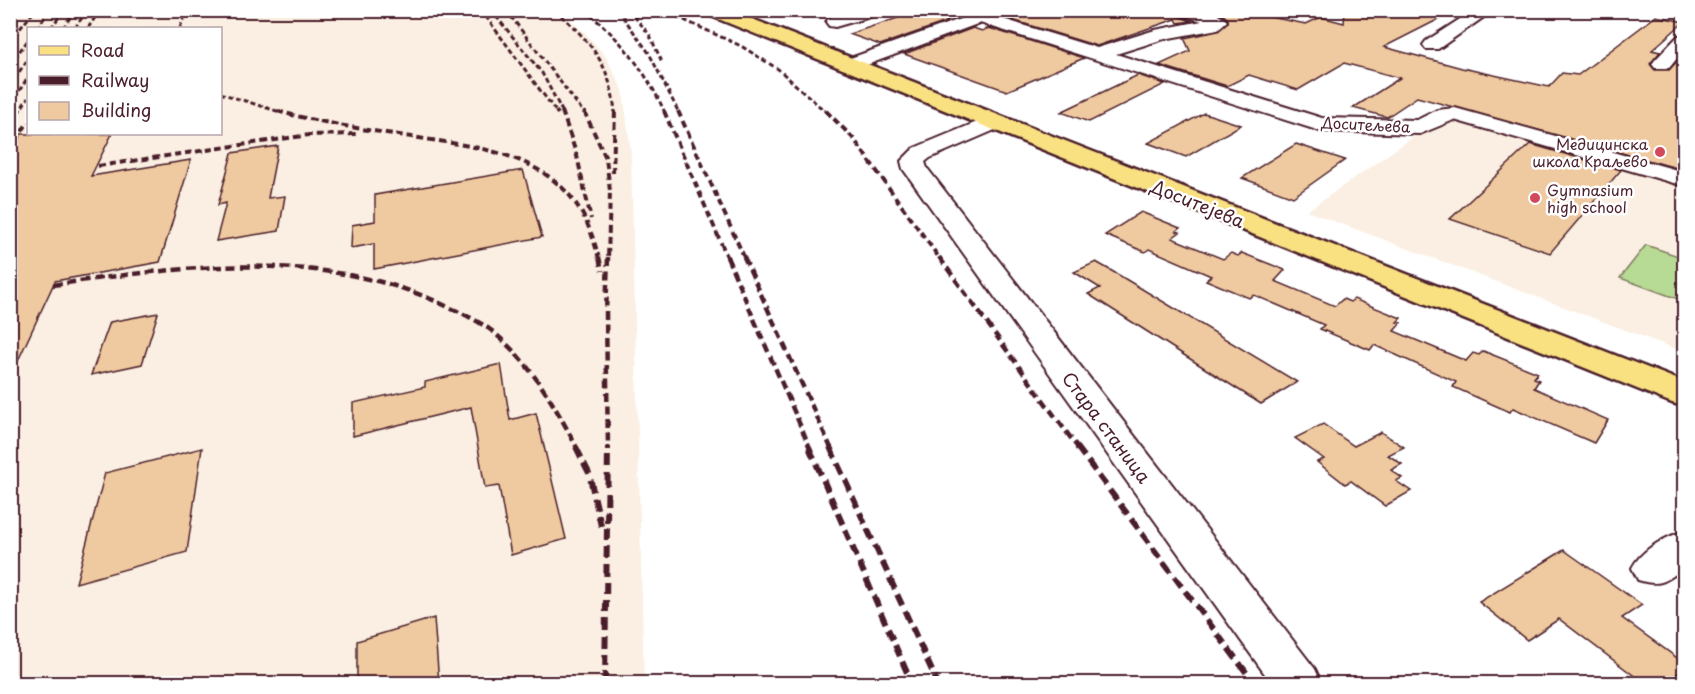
<svg xmlns="http://www.w3.org/2000/svg" width="1695" height="694" viewBox="0 0 1695 694" font-family="'Playpen Sans',sans-serif">
	<style>
		.built { fill: #faefe2; fill-rule: evenodd }
		.green { fill: #b7da94; stroke: #807c60; stroke-width: 1.5 }
		.building { fill: #efc99f; stroke: #4a1f2b; stroke-width: 1.5 }
		.lines { fill: none; stroke-linecap: round; stroke-linejoin: round }
		.minor-casing { stroke: #4a1f2b; stroke-width: 4 }
		.major-casing { stroke: #4a1f2b; stroke-width: 5 }
		.minor { fill: #fff; fill-rule: evenodd }
		.major { fill: #f9e181; fill-rule: evenodd }
		.rail-far3 { stroke: #4a1f2b; stroke-width: 3; stroke-dasharray: 5 3; stroke-linecap: butt }
		.rail-far2 { stroke: #4a1f2b; stroke-width: 4; stroke-dasharray: 7 4; stroke-linecap: butt }
		.rail-far1 { stroke: #4a1f2b; stroke-width: 4.5; stroke-dasharray: 9 4.5; stroke-linecap: butt }
		.rail { stroke: #4a1f2b; stroke-width: 6; stroke-dasharray: 12 6; stroke-linecap: butt }
		.poi-dot { fill: #d1495b; stroke: #fff; stroke-width: 2 }
		.labels { text-anchor: middle; dominant-baseline: central; stroke-width: 5; stroke-linejoin: round; paint-order: stroke }
		.far-street-label { font-size: 15px; fill: #4a1f2b; stroke: #fff }
		.far-poi-label { font-size: 15px; fill: #4a1f2b; stroke: #fff; text-anchor: end }
		.street-label { font-size: 18px; fill: #4a1f2b; stroke: #fff }
	</style>
	<rect width="100%" height="100%" fill="#fff"/>
	<filter id="ink" filterUnits="userSpaceOnUse"><feTurbulence type="fractalNoise" baseFrequency=".0167" numOctaves="2"/><feDisplacementMap in="SourceGraphic" scale="12" xChannelSelector="R" yChannelSelector="G"/><feConvolveMatrix kernelMatrix="1 2 1 2 8 2 1 2 1" color-interpolation-filters="sRGB"/></filter>
	<g filter="url(#ink)">
		<g class="built">
			<path d="M547 10 558 18 567 17 585 33 605 55 623 91 631 154 644 683H11L10 11ZM28 28H220V134H28Z"/>
			<path d="M1475 94 1509 96 1684 143V352L1307 211Z"/>
		</g>
		<path class="green" d="M1646 245 1684 258V295L1681 300 1620 278Z"/>
		<g class="building">
			<path d="M1037 10H1173L1177 16 1192 21 1178 23 1176 19 1097 46 1012 20Z"/>
			<path d="M1213 10H1234L1306 24 1321 17 1344 23 1345 10H1457L1384 47 1462 68 1549 87 1562 73 1578 75 1656 16 1684 22 1652 50 1660 52 1650 64 1655 70H1669L1682 56 1684 57V170L1417 97 1387 117 1353 108 1400 78 1344 63 1298 90 1249 75 1227 86 1159 65 1190 51 1184 38 1218 31 1228 23V19L1223 15Z"/>
			<path d="M919 11 949 21 880 45 849 34Z"/>
			<path d="M973 28 982 31 989 28 1084 58 1007 91 904 54Z"/>
			<path d="M1138 75 1165 84 1089 122 1061 112Z"/>
			<path d="M1204 113 1241 125 1186 157 1148 143Z"/>
			<path d="M10 134H112L91 176 191 160 160 262 55 281 10 378Z"/>
			<path d="M1296 144 1345 160 1293 197 1242 178Z"/>
			<path d="M1530 144 1621 170 1550 253 1450 219Z"/>
			<path d="M278 146 268 198 285 196 279 231 216 241 226 203 218 205 232 153Z"/>
			<path d="M523 170 542 237 374 269V244L351 248 352 225 375 221V195Z"/>
			<path d="M1141 212 1180 228 1176 231 1180 232 1172 238 1223 259 1231 253 1238 256 1242 253 1285 270 1275 281 1335 306 1343 299 1350 302 1354 299 1401 318 1397 322 1401 323 1394 331 1466 361 1473 353 1479 355 1483 351 1538 373 1534 378 1539 380 1534 388 1608 420 1594 443 1513 408 1510 412 1453 387 1456 382 1374 345 1370 350 1320 329 1324 325 1254 295 1249 298 1206 280 1211 276 1149 249 1145 252 1105 235Z"/>
			<path d="M1096 262 1117 274 1297 382 1261 404 1088 294 1100 288 1074 272Z"/>
			<path d="M158 313 142 364 91 375 110 322Z"/>
			<path d="M501 364 510 420 536 413 566 539 511 555 499 486 485 488 471 407 353 436V403L425 387V382Z"/>
			<path d="M1323 424 1354 446 1381 432 1404 447 1388 455 1402 464 1391 470 1402 478 1396 481 1411 491 1385 506 1351 481 1345 484 1317 462 1324 459 1295 438Z"/>
			<path d="M202 448 187 552 76 583 105 473Z"/>
			<path d="M1564 550 1642 605 1622 618 1684 663V669L1664 684H1645L1559 619 1527 640 1479 602Z"/>
			<path d="M434 618 439 684H357V641Z"/>
		</g>
		<g class="lines">
			<g class="minor-casing">
				<g id="minor">
					<path d="M855 10H882L880 14 835 27 829 26 826 22 829 18Z"/>
					<path d="M1176 10C1192 10 1215 8 1227 21L1218 29 1164 39 1116 54 1322 118 1417 120 1437 110 1455 108 1684 172V186L1454 120 1420 134 1320 131 980 23 856 69H842L839 65 842 61 980 12 1097 48 1155 30 1202 21 1178 14Z"/>
					<path d="M1474 10H1494L1438 49H1426L1423 45 1426 41Z"/>
					<path d="M1684 35V50L1669 68H1655L1652 64 1655 60 1678 36Z"/>
					<path d="M994 115 1002 117 1005 122 1002 127 930 158 925 162 927 168 1315 669 1322 684H1272L903 169 901 161 914 148Z"/>
					<path d="M1684 531V568C1666 581 1661 587 1638 580L1632 568C1642 549 1664 538 1684 531Z"/>
				</g>
			</g>
			<g class="major-casing">
				<path id="major" d="M704 10H729L1684 382V406L1672 403 706 14Z"/>
			</g>
			<use href="#minor" class="minor"/>
			<use href="#major" class="major"/>
			<g class="rail-far3">
				<path d="M481 10 557 113"/>
				<path d="M491 10 542 73 563 113"/>
				<path d="M506 10 584 113"/>
				<path d="M555 10C590 41 611 64 615 113"/>
				<path d="M584 10C620 37 647 72 665 113"/>
				<path d="M618 10 649 53 679 113"/>
				<path d="M629 10 649 34 662 62"/>
				<path d="M662 10 741 46 778 69 827 113"/>
				<path d="M10 21 19 10"/>
				<path d="M37 28 50 10"/>
				<path d="M51 28 64 10"/>
				<path d="M63 28 75 10"/>
				<path d="M75 28 87 10"/>
				<path d="M88 28 100 10"/>
				<path d="M180 28 187 10"/>
				<path d="M10 41 35 10"/>
				<path d="M10 64 28 40"/>
				<path d="M10 85 28 59"/>
				<path d="M220 93 283 113"/>
				<path d="M10 104 28 78"/>
				<path d="M18 113 28 98"/>
			</g>
			<g class="rail-far2">
				<path d="M277 111C321 123 367 130 412 137 462 145 518 149 558 184 581 203 592 231 599 259"/>
				<path d="M556 111 558 114"/>
				<path d="M562 111 577 156 591 219"/>
				<path d="M584 111 606 158 610 191 608 259"/>
				<path d="M664 111 728 259"/>
				<path d="M678 111 745 259"/>
				<path d="M826 111 853 138 940 259"/>
				<path d="M10 125 19 111"/>
				<path d="M10 150 28 122"/>
				<path d="M98 166 309 135 356 134"/>
				<path d="M613 173 615 111"/>
			</g>
			<g class="rail-far1">
				<path d="M599 257 602 271"/>
				<path d="M608 257 606 313 608 448"/>
				<path d="M727 257 810 448"/>
				<path d="M744 257 831 448"/>
				<path d="M939 257 1078 448"/>
				<path d="M53 285C180 266 324 248 444 305 460 312 477 320 492 331 530 362 555 405 577 448"/>
			</g>
			<g class="rail">
				<path d="M576 447 589 473 601 526"/>
				<path d="M809 447 912 684"/>
				<path d="M830 447 938 684"/>
				<path d="M1077 447 1255 684"/>
				<path d="M605 684 608 447"/>
			</g>
		</g>
	</g>
	<g class="poi-dot">
		<circle cx="1660" cy="152" r="6"/>
		<circle cx="1535" cy="198" r="6"/>
	</g>
	<g class="labels">
		<g class="far-street-label">
			<text transform="translate(1366 124) rotate(3)">Доситељева</text>
		</g>
		<g class="far-poi-label">
			<text x="1648" y="143">Медицинска<tspan x="1648" dy="17">школа Краљево</tspan></text>
			<text x="1547" y="189" text-anchor="start">Gymnasium<tspan x="1547" dy="17">high school</tspan></text>
		</g>
		<g class="street-label">
			<text transform="translate(1198 203) rotate(22)">Доситејева</text>
			<text transform="translate(1107 427) rotate(53)">Стара станица</text>
		</g>
	</g>
	<rect width="1695" height="694" fill="none" stroke="#fff" stroke-width="36"/>
	<rect x="18" y="18" width="1659" height="658" fill="none" stroke="#4a1f2b" stroke-width="2" filter="url(#ink)"/>
	<rect x="27" y="27" width="195" height="108" fill="#ffffff" stroke="#b7a5aa" stroke-width="1.5"/>
	<rect x="39" y="46" width="30" height="9" fill="#f9e181" stroke="#b7a5aa" stroke-width="1.5"/>
	<text x="81" y="57" font-size="18" fill="#4a1f2b">Road</text>
	<rect x="39" y="76" width="30" height="9" fill="#4a1f2b" stroke="#b7a5aa" stroke-width="1.5"/>
	<text x="81" y="87" font-size="18" fill="#4a1f2b">Railway</text>
	<rect x="39" y="102" width="30" height="18" fill="#efc99f" stroke="#b7a5aa" stroke-width="1.5"/>
	<text x="81" y="117" font-size="18" fill="#4a1f2b">Building</text>
</svg>
